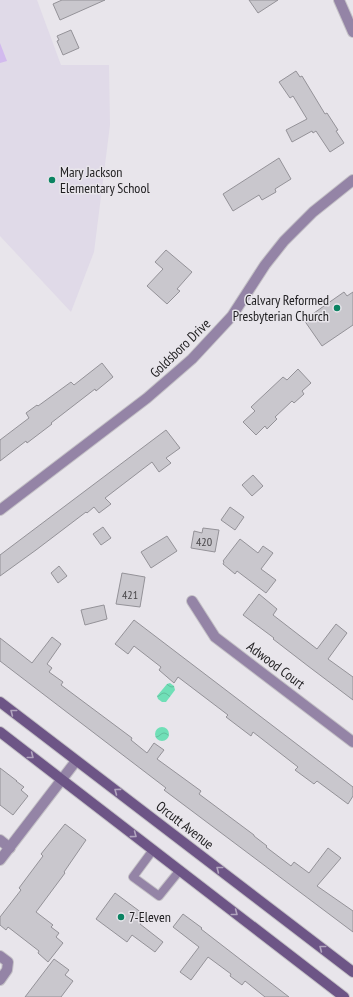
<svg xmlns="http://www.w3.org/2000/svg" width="353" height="997" viewBox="0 0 353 997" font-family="'PT Sans Narrow',sans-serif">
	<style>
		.built { fill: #e0dae8 }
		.garden { fill: #d2baee }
		.water { fill: url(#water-waves) }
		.building { fill: #c9c7cd; stroke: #949298 }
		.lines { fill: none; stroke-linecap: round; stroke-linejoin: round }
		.service-casing { stroke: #c4c1c6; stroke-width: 10 }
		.minor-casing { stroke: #c4c1c6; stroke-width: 12 }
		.tertiary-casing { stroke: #c4c1c6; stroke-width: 12 }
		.secondary-casing { stroke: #c4c1c6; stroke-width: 12 }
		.service { stroke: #9484a6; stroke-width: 8 }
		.minor { stroke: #9484a6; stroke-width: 10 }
		.tertiary { stroke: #9484a6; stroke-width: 10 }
		.secondary { stroke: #6d5586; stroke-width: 10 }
		.oneway { stroke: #b1a4be }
		.poi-dot { fill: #0b8362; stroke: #e8e5eb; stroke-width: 1.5 }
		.labels { text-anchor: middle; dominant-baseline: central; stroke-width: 3; stroke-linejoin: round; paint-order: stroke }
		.number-label { font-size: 12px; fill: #4a484b }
		.poi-label { font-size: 14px; fill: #1f1e20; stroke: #e8e5eb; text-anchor: start }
		.street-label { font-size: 14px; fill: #1f1e20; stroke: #e8e5eb }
	</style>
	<defs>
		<pattern id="water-waves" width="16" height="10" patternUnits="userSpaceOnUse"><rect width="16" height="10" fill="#70dfb7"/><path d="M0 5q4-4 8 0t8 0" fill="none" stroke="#61bf9d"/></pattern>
	</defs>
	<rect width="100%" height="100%" fill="#e8e5eb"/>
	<path class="built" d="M0 0H37L61 65H109L110 125 94 252 71 312 0 236Z"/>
	<path class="garden" d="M0 43 7 61 0 63Z"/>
	<g class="water">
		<path d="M170 683 174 686 175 690 166 702H162L158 699 157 696 167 684Z"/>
		<circle cx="162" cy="734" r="7"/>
	</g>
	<g class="building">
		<path d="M62 0H105L60 20 53 4Z"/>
		<path d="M249 0H278L258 13Z"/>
		<path d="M71 30 79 48 63 55 57 41 59 40 57 36Z"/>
		<path d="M296 71 300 77 302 76 325 114 327 113 338 130 336 131 344 143 330 152 316 131 313 133 312 131 292 142 286 130 307 119 293 96 290 98 279 82Z"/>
		<path d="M279 158 291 179 275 189 276 192 262 200 259 195 233 211 223 194Z"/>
		<path d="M166 250 192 272 177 289 180 291 167 304 147 286 163 269 155 262Z"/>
		<path d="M344 292 347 296 353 292V325L322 346 304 320Z"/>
		<path d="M102 363 113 377 96 391 95 389 51 423 52 424 27 443 26 441 0 461V440L29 418 26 413 37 405 38 406 71 382 74 385Z"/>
		<path d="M298 369 311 383 302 391 304 394 294 403 292 401 275 417 277 419 267 429 265 426 256 435 243 422 255 411 251 407 283 377 287 380Z"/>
		<path d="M166 430 180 448 166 458 171 463 159 472 152 462 105 498 111 504 99 513 94 507 87 513 86 512 36 550 0 576V555Z"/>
		<path d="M253 475 263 486 252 496 242 485Z"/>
		<path d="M230 507 244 517 235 530 221 520Z"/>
		<path d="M103 527 111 538 101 545 93 534Z"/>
		<path d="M203 528 219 530 215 552 191 548 194 531 202 533Z"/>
		<path d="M167 536 177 551 151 568 141 552Z"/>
		<path d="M240 539 258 553 263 546 273 553 261 569 276 580 266 593 237 571 235 574 223 564 224 562 223 561Z"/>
		<path d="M59 566 67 576 58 583 51 573Z"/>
		<path d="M122 573 145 577 140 607 116 604Z"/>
		<path d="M259 594 277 609 273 615 317 649 336 624 347 633 328 659 353 677V700L308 666 273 639 274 638 243 615Z"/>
		<path d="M104 605 107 619 85 625 81 610Z"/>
		<path d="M134 620 353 787V796L348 804 317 781 314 784 295 770 298 767 253 732 251 736 226 717 228 715 178 677 174 683 159 670 161 667 134 646 128 654 115 644Z"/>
		<path d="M52 637 61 644 47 664 52 668 49 672 63 682 61 685 132 738 131 740 147 753 154 743 164 750 157 759 201 791 199 794 254 835V836L267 846 266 847 291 866 294 862 309 873 328 848 341 858 317 886 353 911V932L188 808 164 790 166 788 0 661V638L32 663Z"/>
		<path d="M0 768 17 781H16L24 787 21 790 28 796 13 815 0 805Z"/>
		<path d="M65 824 86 840 64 872 65 873 36 912 53 925 51 927 59 933 56 937 63 943 48 962 38 953 39 951 8 927 6 930 0 925V917L21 890 19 888 43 856 41 854Z"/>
		<path d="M115 893 146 916 140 924 163 942 155 952 132 935 127 942 96 919Z"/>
		<path d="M183 914 202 928 201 929 289 997H265L245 981 242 985 230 976 231 974 208 957 191 980 180 972 199 947 173 927Z"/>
		<path d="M54 959 69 970 65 975 73 981 61 997H25Z"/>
	</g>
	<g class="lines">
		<g class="service-casing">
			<path id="service" d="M153 850 133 877 159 896 180 870"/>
		</g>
		<g class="minor-casing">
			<g id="minor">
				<path d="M0 510 147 398 192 359 232 316 265 265 284 241 313 212 353 180"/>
				<path d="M192 601 215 637 353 742"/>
				<path d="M0 840 10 848"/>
				<path d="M0 860 76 761"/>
				<path d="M0 956 8 962 7 970 0 980"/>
			</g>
		</g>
		<g class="tertiary-casing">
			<path id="tertiary" d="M339 0 353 32"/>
		</g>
		<g class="secondary-casing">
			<g id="secondary">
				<path d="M0 702 353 972"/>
				<path d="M0 732 344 997"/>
			</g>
		</g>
		<use href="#service" class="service"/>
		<use href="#minor" class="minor"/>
		<use href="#tertiary" class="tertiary"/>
		<use href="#secondary" class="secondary"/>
	</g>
	<defs><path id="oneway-chevron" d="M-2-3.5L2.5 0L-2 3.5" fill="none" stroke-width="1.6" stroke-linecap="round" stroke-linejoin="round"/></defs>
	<g class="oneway">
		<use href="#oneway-chevron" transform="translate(13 712) rotate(-142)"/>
		<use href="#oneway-chevron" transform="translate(31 756) rotate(38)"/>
		<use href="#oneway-chevron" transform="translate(117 791) rotate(-143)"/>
		<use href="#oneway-chevron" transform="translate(134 835) rotate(37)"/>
		<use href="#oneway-chevron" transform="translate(219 869) rotate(-142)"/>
		<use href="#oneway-chevron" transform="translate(235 913) rotate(38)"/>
		<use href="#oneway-chevron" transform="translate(322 948) rotate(-142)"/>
	</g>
	<g class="poi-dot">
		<circle cx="52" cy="180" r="4"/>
		<circle cx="337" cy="308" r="4"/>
		<circle cx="121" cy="917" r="4"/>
	</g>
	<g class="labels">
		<g class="number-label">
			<text x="204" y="541">420</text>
			<text x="130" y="594">421</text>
		</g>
		<g class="poi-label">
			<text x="60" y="172">Mary Jackson<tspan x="60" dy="16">Elementary School</tspan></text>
			<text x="329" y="300" text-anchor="end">Calvary Reformed<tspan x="329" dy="16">Presbyterian Church</tspan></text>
			<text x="129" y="917">7-Eleven</text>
		</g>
		<g class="street-label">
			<text transform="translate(180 348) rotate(-44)">Goldsboro Drive</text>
			<text transform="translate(276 665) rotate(37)">Adwood Court</text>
			<text transform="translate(185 825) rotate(38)">Orcutt Avenue</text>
		</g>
	</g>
</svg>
